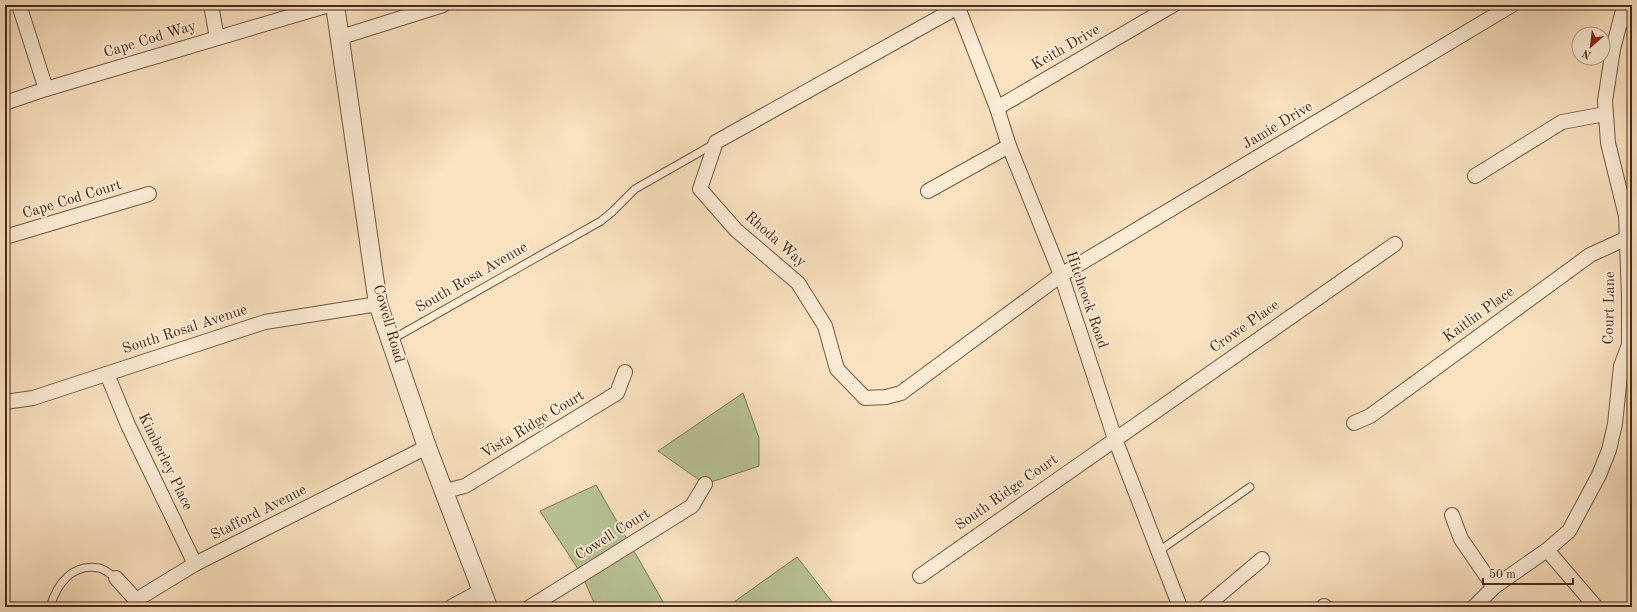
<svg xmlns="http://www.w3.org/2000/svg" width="1637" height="612" viewBox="0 0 1637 612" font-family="'Old Standard TT',serif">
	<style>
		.grass { fill: #b8c497; stroke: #807657 }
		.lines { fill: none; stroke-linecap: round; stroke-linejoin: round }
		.service-casing { stroke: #745741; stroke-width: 9 }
		.minor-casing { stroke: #745741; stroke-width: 16 }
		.tertiary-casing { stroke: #745741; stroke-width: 20 }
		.service { stroke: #fcecd6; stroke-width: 7 }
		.minor { stroke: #fcecd6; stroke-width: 14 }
		.tertiary { stroke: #fcecd6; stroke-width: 18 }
		.labels { text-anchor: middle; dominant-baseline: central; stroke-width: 4; stroke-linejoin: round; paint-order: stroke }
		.street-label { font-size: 15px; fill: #482917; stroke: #fcecd6 }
	</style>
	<rect width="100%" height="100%" fill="#fae2c0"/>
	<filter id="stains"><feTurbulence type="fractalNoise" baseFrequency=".005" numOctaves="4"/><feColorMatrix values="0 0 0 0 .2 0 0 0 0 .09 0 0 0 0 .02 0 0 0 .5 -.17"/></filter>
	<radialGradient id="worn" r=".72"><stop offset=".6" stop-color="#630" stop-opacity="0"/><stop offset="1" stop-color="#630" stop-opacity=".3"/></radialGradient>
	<g class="grass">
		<path d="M743 393 759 438V466L705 484 658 451Z"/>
		<path d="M596 485 666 607H596L582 575 540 511Z"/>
		<path d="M797 557 836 607H727Z"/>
	</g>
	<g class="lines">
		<g class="service-casing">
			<g id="service">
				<path d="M1622 14 1632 29"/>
				<path d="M391 340 601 221 612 212 635 189 714 144"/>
				<path d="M1159 551 1250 487"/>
				<path d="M50 607C57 584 72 563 99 568 105 569 111 575 116 578"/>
			</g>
		</g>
		<g class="minor-casing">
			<g id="minor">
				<path d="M19 5 46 89"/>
				<path d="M211 5 217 38"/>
				<path d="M957 5 997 108 1009 146 1061 275 1115 439 1180 607"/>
				<path d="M958 7 716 142 700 189 736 230 798 283 825 326 837 369 865 398 886 397 901 393 1061 275 1512 5"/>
				<path d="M338 38 443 5"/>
				<path d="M5 103 46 89 329 5"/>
				<path d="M997 108 1173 5"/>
				<path d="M1475 176 1562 122 1605 114"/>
				<path d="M928 191 1009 146"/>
				<path d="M5 237 149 194"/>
				<path d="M107 374 128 425 195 564"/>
				<path d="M5 402 33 398 265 322 378 304"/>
				<path d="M1354 423 1370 416 1590 255 1627 238"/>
				<path d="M445 491 465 486 617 393 625 372"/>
				<path d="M1452 515 1461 539 1494 587"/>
				<path d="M1547 550 1596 607"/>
				<path d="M920 576 1395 244"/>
				<path d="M116 578 136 600 195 564 427 447"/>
				<path d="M1324 606 1325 607"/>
				<path d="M451 607 481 591"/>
				<path d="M530 607 692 506 705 484"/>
				<path d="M1205 607 1262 559"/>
				<path d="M1474 607 1494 587 1547 550 1569 531 1599 475 1609 450 1615 424 1621 366 1629 345V296L1626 216 1608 143 1605 101 1613 49 1622 14 1626 5"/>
			</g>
		</g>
		<g class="tertiary-casing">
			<path id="tertiary" d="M335 5 378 304 427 447 488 607"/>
		</g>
		<use href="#service" class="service"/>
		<use href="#minor" class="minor"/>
		<use href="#tertiary" class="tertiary"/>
	</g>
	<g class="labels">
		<g class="street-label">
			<text transform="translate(150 40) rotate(-17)">Cape Cod Way</text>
			<text transform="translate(1066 48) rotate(-30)">Keith Drive</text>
			<text transform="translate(1278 126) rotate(-31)">Jamie Drive</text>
			<text transform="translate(72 200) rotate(-17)">Cape Cod Court</text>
			<text transform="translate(775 240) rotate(41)">Rhoda Way</text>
			<text transform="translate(472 278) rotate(-30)">South Rosa Avenue</text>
			<text transform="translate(1086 300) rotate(71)">Hitchcock Road</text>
			<text transform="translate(1610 308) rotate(-89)">Court Lane</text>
			<text transform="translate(1479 315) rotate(-36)">Kaitlin Place</text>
			<text transform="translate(388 324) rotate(74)">Cowell Road</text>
			<text transform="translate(1245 327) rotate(-35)">Crowe Place</text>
			<text transform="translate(185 330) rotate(-18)">South Rosal Avenue</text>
			<text transform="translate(533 425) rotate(-31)">Vista Ridge Court</text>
			<text transform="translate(165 462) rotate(64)">Kimberley Place</text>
			<text transform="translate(1007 493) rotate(-35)">South Ridge Court</text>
			<text transform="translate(259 513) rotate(-27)">Stafford Avenue</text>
			<text transform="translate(613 535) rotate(-32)">Cowell Court</text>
		</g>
	</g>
	<rect width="1637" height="612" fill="none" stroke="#fae2c0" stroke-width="20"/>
	<rect x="6" y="6" width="1625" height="600" fill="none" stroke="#482917" stroke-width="2"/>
	<rect x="10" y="10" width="1617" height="592" fill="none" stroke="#482917"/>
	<g transform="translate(1591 46) rotate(208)"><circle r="19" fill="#fcecd6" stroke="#b49e8a"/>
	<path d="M0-3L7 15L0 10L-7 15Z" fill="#8f2418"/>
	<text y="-6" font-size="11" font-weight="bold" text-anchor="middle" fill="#482917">N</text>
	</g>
	<path d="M1483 578v6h90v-6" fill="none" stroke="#482917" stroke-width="2"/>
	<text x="1489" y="578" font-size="12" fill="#482917" stroke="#fcecd6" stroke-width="3" paint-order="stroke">50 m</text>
	<rect width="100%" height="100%" filter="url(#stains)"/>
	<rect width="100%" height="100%" fill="url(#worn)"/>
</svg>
